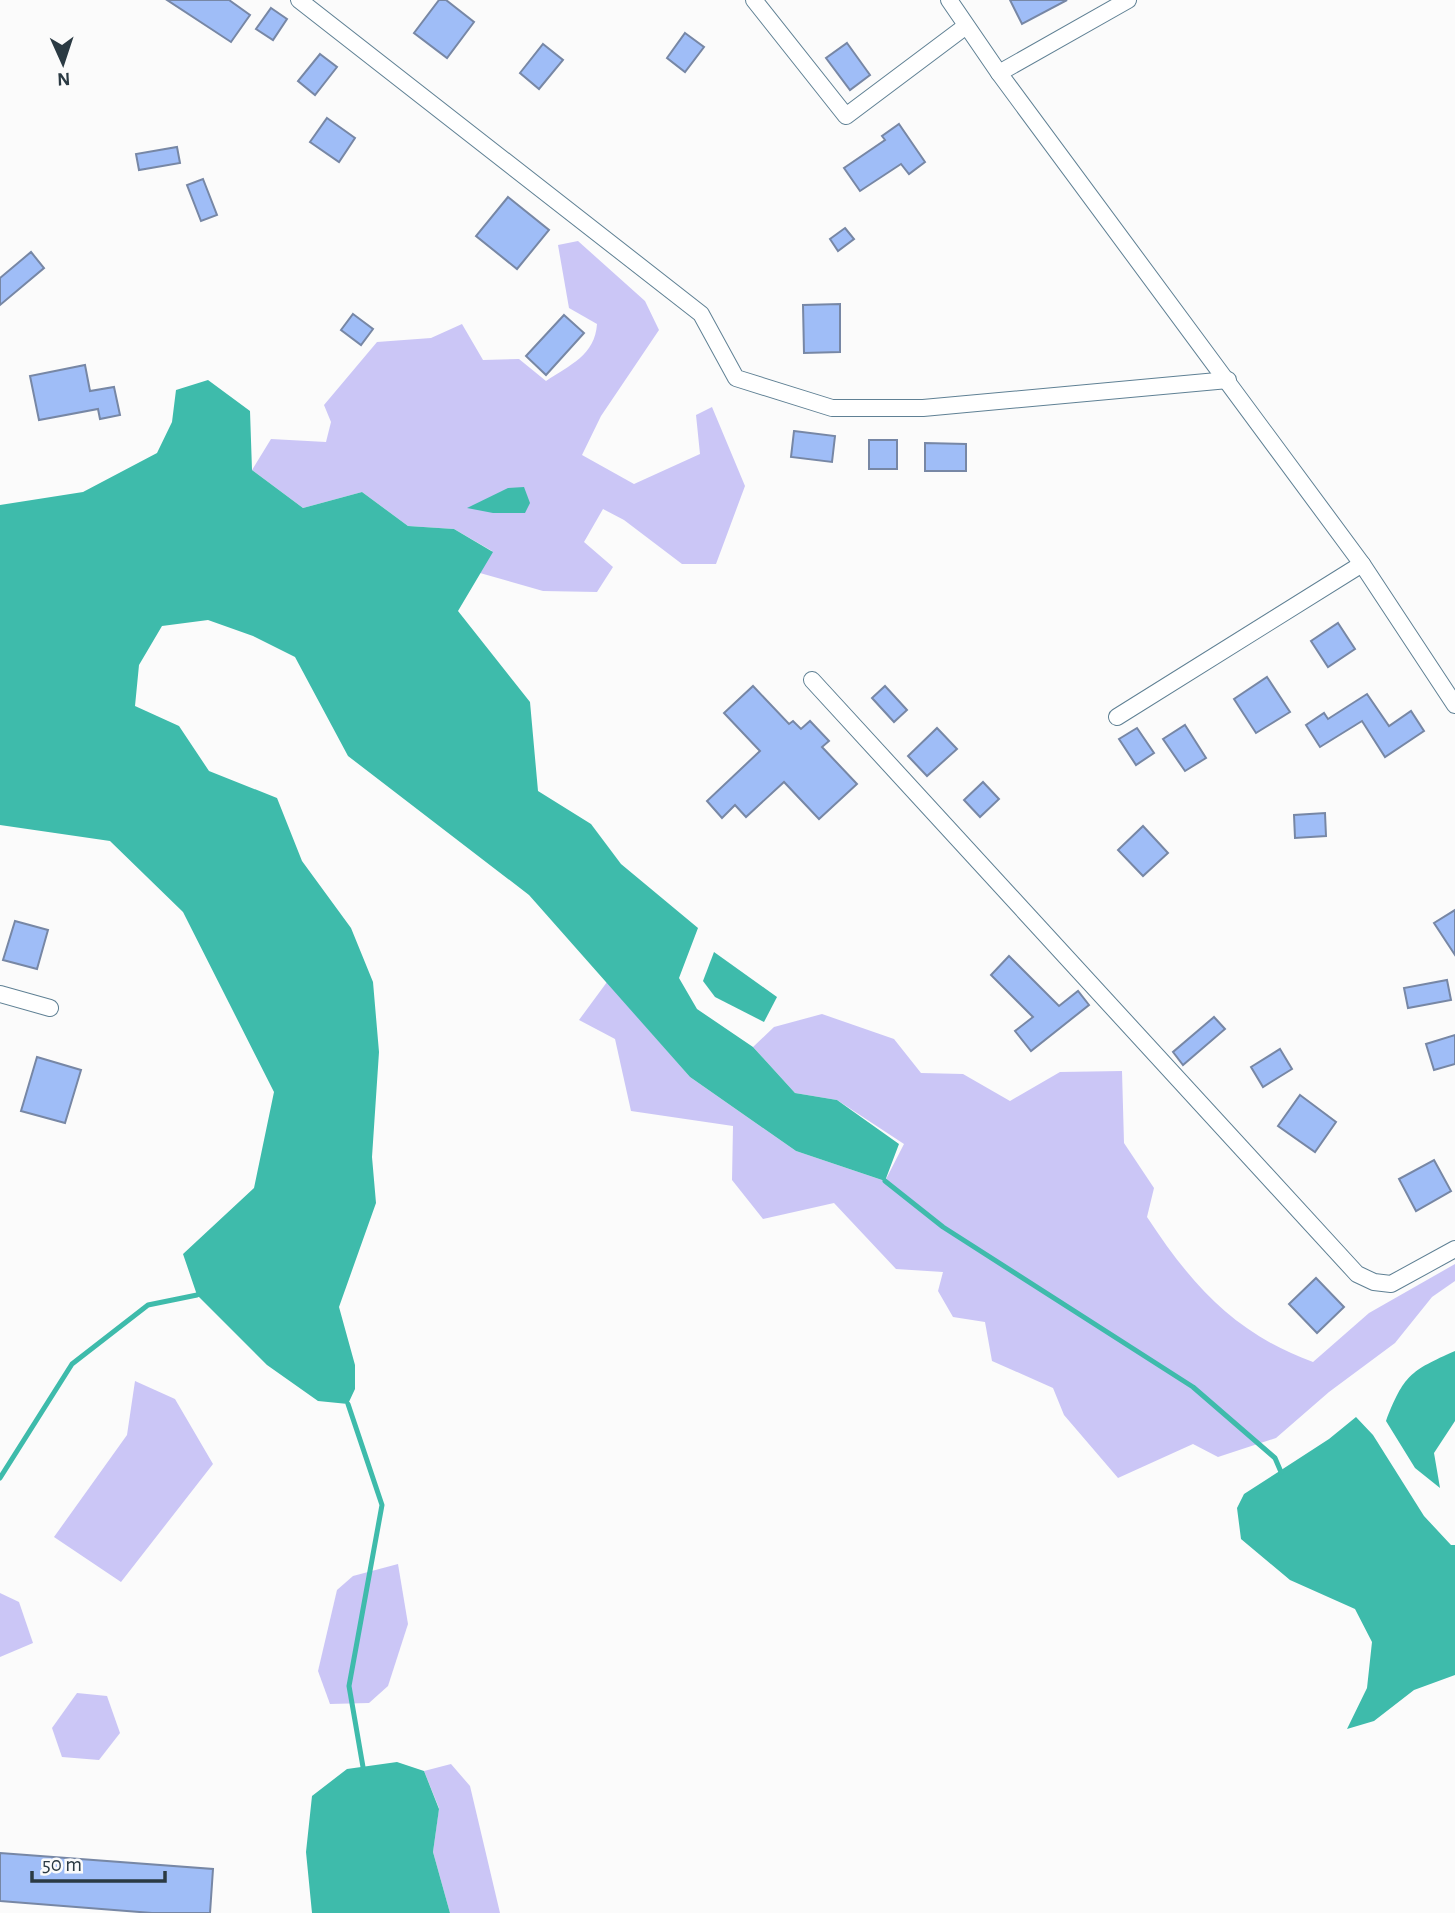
<svg xmlns="http://www.w3.org/2000/svg" width="1455" height="1913" viewBox="0 0 1455 1913" font-family="'Alegreya Sans',sans-serif">
	<style>
		.forest { fill: #cbc6f6 }
		.water { fill: #3ebbab }
		.lines { fill: none; stroke-linecap: round; stroke-linejoin: round }
		.stream { stroke: #3ebbab; stroke-width: 5 }
		.building { fill: #9fbdf7; stroke: #7787a5; stroke-width: 2 }
		.street-casing { stroke: #5f8094; stroke-width: 18 }
		.street { stroke: #fff; stroke-width: 16 }
	</style>
	<rect width="100%" height="100%" fill="#fbfbfb"/>
	<g class="forest">
		<path d="M578 241 645 301 659 330 601 416 582 455 634 484 700 454 696 415 712 407 745 486 716 564H682L624 520 603 509 584 542 613 567 597 592 543 591 480 573 492 551 454 529 408 526 362 492 303 508 252 470 271 439 326 442 331 422 324 405 377 342 431 338 462 324 483 360 519 359 546 381C570 365 595 355 597 324L569 308 558 245Z"/>
		<path d="M607 982 690 1077 796 1151 885 1181 904 1144 837 1100 795 1093 753 1047 774 1027 822 1014 894 1039 921 1073 963 1074 1010 1101 1060 1072 1122 1071 1124 1143 1154 1188 1147 1217C1191 1284 1235 1334 1313 1362L1369 1313 1455 1264V1281L1432 1297 1395 1343 1329 1392 1276 1438 1218 1457 1193 1444 1118 1478 1064 1415 1053 1388 992 1361 985 1322 953 1317 938 1291 943 1272 896 1269 834 1203 763 1219 732 1180 733 1126 631 1111 615 1039 579 1020Z"/>
		<path d="M135 1381 175 1399 213 1464 121 1582 54 1537 127 1435Z"/>
		<path d="M398 1564 408 1624 388 1686 369 1703 330 1704 318 1671 337 1590 353 1576Z"/>
		<path d="M0 1593 19 1602 33 1643 0 1657Z"/>
		<path d="M77 1693 107 1696 120 1733 99 1760 62 1757 52 1728Z"/>
		<path d="M451 1764 470 1786 500 1913H450L433 1852 439 1808 424 1771Z"/>
	</g>
	<g class="water">
		<path d="M208 380 250 411 252 470 303 508 362 492 408 526 454 529 493 552 458 611 530 702 538 791 591 824 621 864 698 928 679 978 697 1009 753 1047 795 1093 837 1100 899 1144 885 1181 796 1151 690 1077 529 895 348 756 295 657 253 636 208 620 162 626 139 665 135 706 179 726 209 771 277 798 302 861 351 928 373 982 379 1052 372 1157 376 1203 339 1307 355 1365V1389L348 1404 318 1401 267 1365 197 1295 183 1254 254 1188 274 1092 183 912 110 841 0 825V505L83 492 157 453 172 422 176 390Z"/>
		<path d="M524 487 530 503 525 513H493L467 508 508 488Z"/>
		<path d="M714 952 777 997 764 1022 715 997 703 981Z"/>
		<path d="M1455 1351V1421L1434 1453 1440 1488 1415 1468 1386 1421C1404 1375 1410 1371 1455 1351Z"/>
		<path d="M1356 1417 1373 1435 1424 1516 1451 1545H1455V1675L1414 1690 1374 1721 1347 1729 1367 1688 1372 1642 1355 1609 1290 1580 1241 1539 1237 1508 1244 1494 1329 1439Z"/>
		<path d="M397 1762 424 1771 439 1809 433 1852 450 1913H312L306 1852 312 1796 347 1769Z"/>
	</g>
	<g class="lines">
		<g class="stream">
			<path d="M885 1181 943 1227 1193 1387 1275 1458 1281 1472"/>
			<path d="M348 1404 382 1505 349 1686 363 1767"/>
			<path d="M0 1478 72 1364 148 1305 197 1295"/>
		</g>
	</g>
	<g class="building">
		<path d="M167 0H229L250 15 231 42Z"/>
		<path d="M439 0H446L474 22 447 58 414 33Z"/>
		<path d="M1010 0H1067L1022 24Z"/>
		<path d="M271 8 287 19 273 40 256 29Z"/>
		<path d="M685 33 704 47 685 72 667 58Z"/>
		<path d="M847 43 870 75 850 90 826 58Z"/>
		<path d="M543 44 563 60 539 89 520 73Z"/>
		<path d="M320 54 337 67 315 95 298 81Z"/>
		<path d="M327 118 355 138 339 162 310 142Z"/>
		<path d="M899 124 925 162 909 174 901 164 860 191 844 168 885 140 882 136Z"/>
		<path d="M177 147 180 163 139 170 136 154Z"/>
		<path d="M203 179 217 215 201 221 187 185Z"/>
		<path d="M508 197 549 230 517 269 476 236Z"/>
		<path d="M845 228 854 239 838 251 830 239Z"/>
		<path d="M31 252 44 268 0 305V278Z"/>
		<path d="M840 304V352L804 353 803 305Z"/>
		<path d="M353 314 373 329 361 345 341 330Z"/>
		<path d="M564 315 584 333 546 375 526 356Z"/>
		<path d="M85 365 90 391 114 387 120 415 100 419 98 409 39 420 30 376Z"/>
		<path d="M794 431 835 436 832 462 791 457Z"/>
		<rect x="869" y="440" width="28" height="29"/>
		<path d="M925 443 966 444V471H925Z"/>
		<path d="M1338 623 1355 649 1328 667 1311 641Z"/>
		<path d="M1267 677 1290 712 1256 733 1234 699Z"/>
		<path d="M753 686 789 724 793 721 801 729 810 721 829 741 822 747 857 784 819 819 784 782 746 817 735 805 722 818 707 801 760 751 724 713Z"/>
		<path d="M885 686 907 710 894 722 872 698Z"/>
		<path d="M1367 694 1389 726 1411 711 1424 731 1385 757 1362 721 1320 747 1306 725 1324 713 1328 719Z"/>
		<path d="M1185 725 1206 758 1185 771 1163 739Z"/>
		<path d="M937 728 957 749 927 776 908 756Z"/>
		<path d="M1137 728 1154 753 1136 765 1119 739Z"/>
		<path d="M983 782 999 799 980 817 964 800Z"/>
		<path d="M1325 813 1326 836 1295 838 1294 815Z"/>
		<path d="M1143 826 1168 853 1143 876 1118 850Z"/>
		<path d="M1455 910V955L1434 923Z"/>
		<path d="M15 921 48 930 37 969 3 960Z"/>
		<path d="M1009 956 1059 1006 1078 991 1089 1005 1031 1051 1015 1031 1033 1017 991 975Z"/>
		<path d="M1447 980 1451 1000 1408 1008 1404 988Z"/>
		<path d="M1214 1017 1225 1029 1183 1065 1173 1052Z"/>
		<path d="M1455 1035V1064L1434 1070 1426 1044Z"/>
		<path d="M1280 1049 1292 1069 1263 1087 1251 1067Z"/>
		<path d="M37 1057 81 1070 65 1123 21 1111Z"/>
		<path d="M1300 1095 1336 1122 1315 1152 1278 1126Z"/>
		<path d="M1434 1160 1451 1191 1416 1211 1399 1179Z"/>
		<path d="M1316 1278 1344 1307 1317 1333 1289 1304Z"/>
		<path d="M0 1853 213 1869 210 1913H152L0 1901Z"/>
	</g>
	<g class="lines">
		<g class="street-casing">
			<g id="street">
				<path d="M299 0 701 314 736 378 832 408H923L1228 380"/>
				<path d="M754 0 846 116 966 26"/>
				<path d="M949 0 999 73 1362 564 1455 705"/>
				<path d="M999 73 1128 0"/>
				<path d="M812 680 1357 1274 1374 1282 1391 1284 1455 1249"/>
				<path d="M1117 717 1362 564"/>
				<path d="M0 994 50 1008"/>
			</g>
		</g>
		<use href="#street" class="street"/>
	</g>
	<g transform="translate(63 63) rotate(177)" stroke="#fbfbfb" stroke-width="5" paint-order="stroke">
	<path d="M0-5L12 26L0 18L-12 26Z" fill="#2b3a43"/>
	<text y="-10" font-size="19" font-weight="bold" text-anchor="middle" fill="#2b3a43">N</text>
	</g>
	<path d="M32 1871v10h133v-10" fill="none" stroke="#2b3a43" stroke-width="3.5"/>
	<text x="42" y="1871" font-size="21" fill="#2b3a43" stroke="#fbfbfb" stroke-width="5" paint-order="stroke">50 m</text>
</svg>
